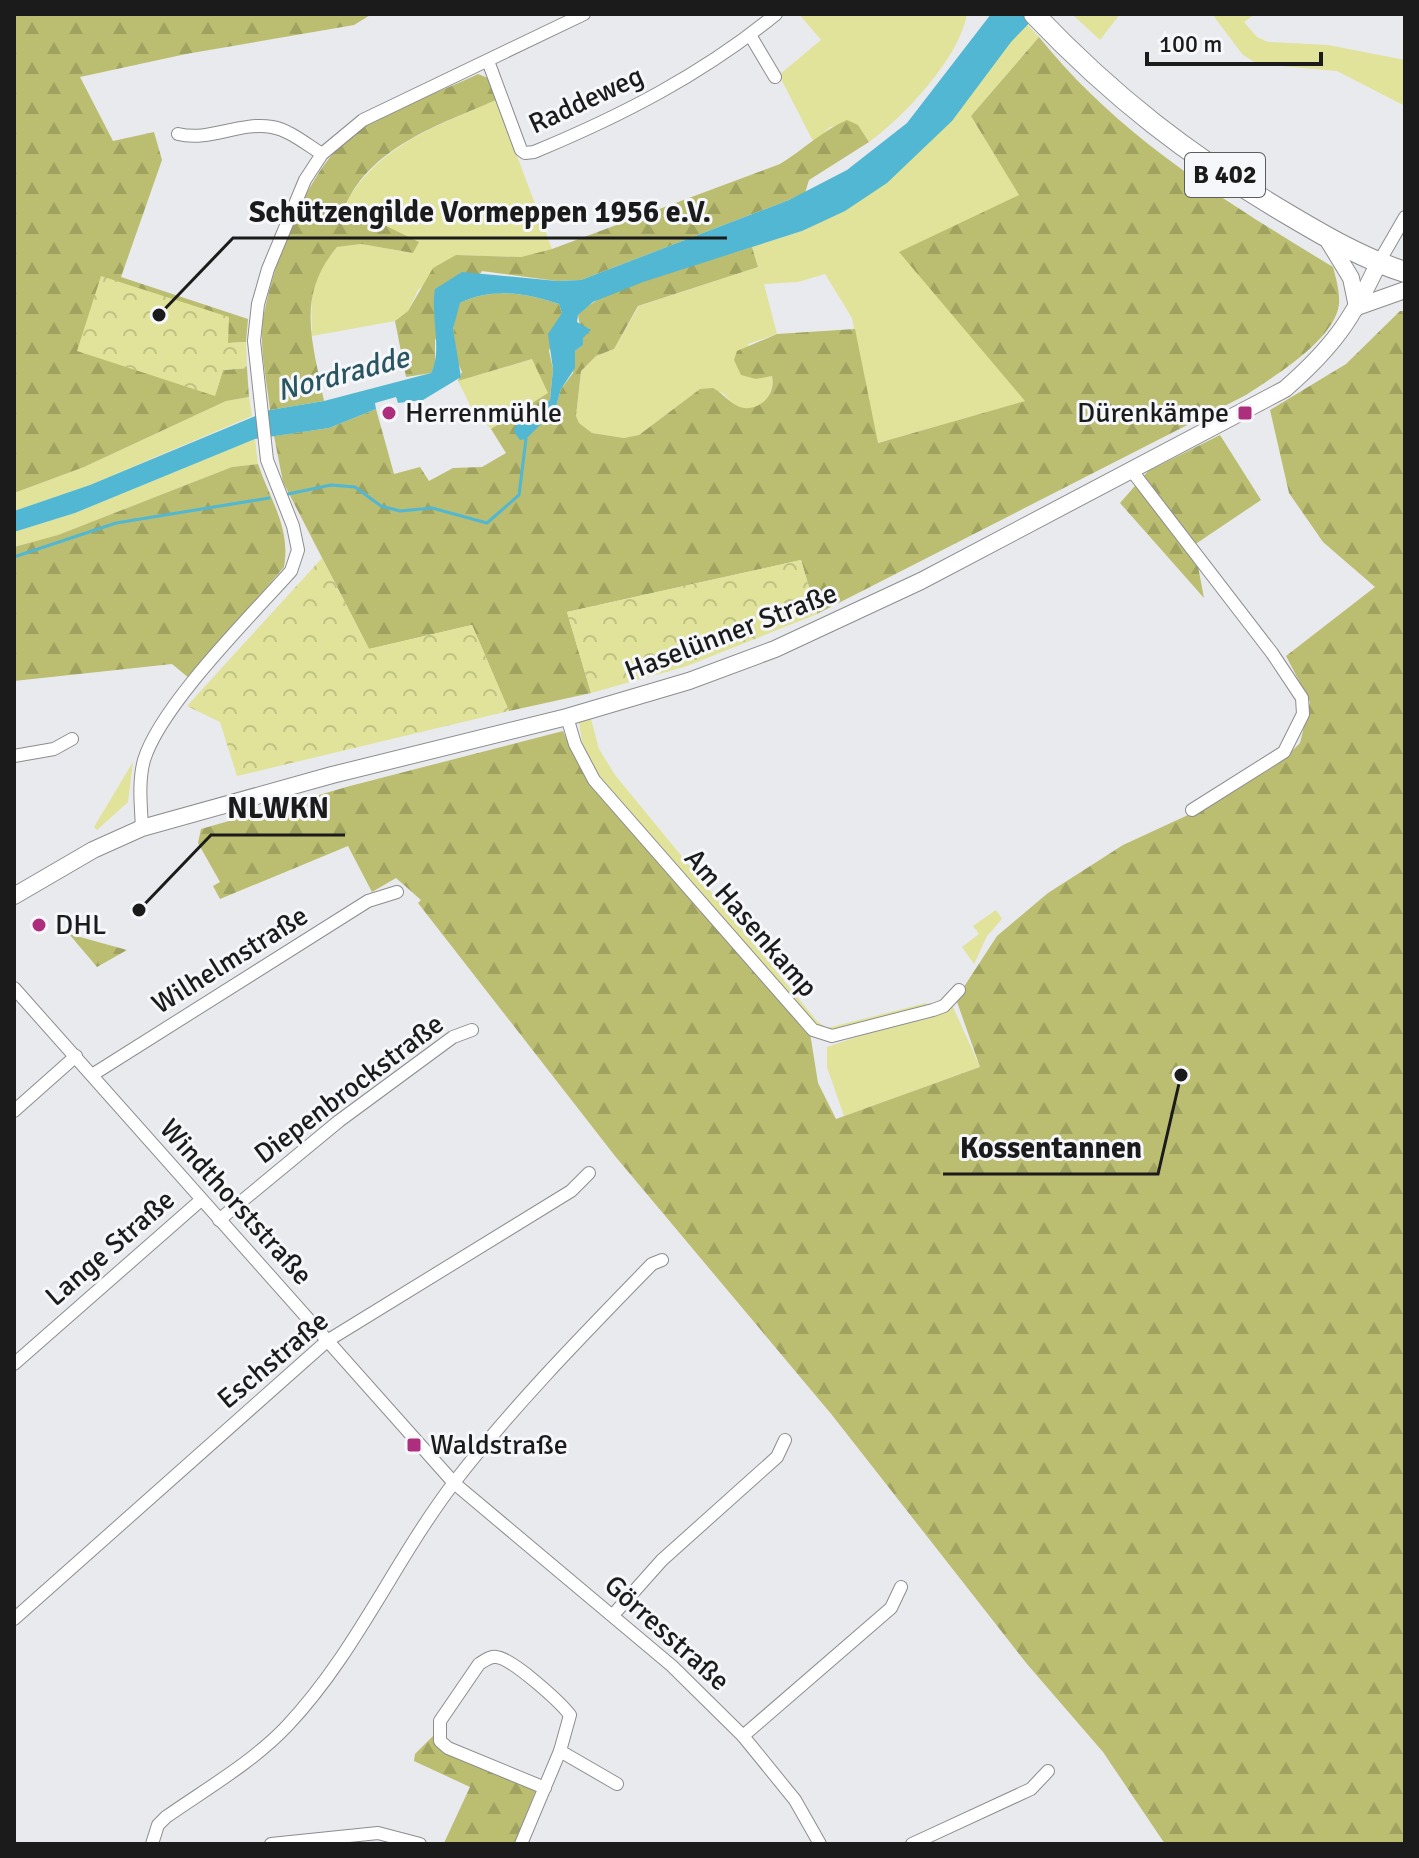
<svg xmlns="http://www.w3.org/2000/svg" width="1419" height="1858" viewBox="0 0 1419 1858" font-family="Signika,sans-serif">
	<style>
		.green { fill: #e0e399 }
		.forest { fill: url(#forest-firs) }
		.park { fill: url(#park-crowns) }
		.water { fill: #52b7d2 }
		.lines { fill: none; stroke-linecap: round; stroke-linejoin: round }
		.stream { stroke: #52b7d2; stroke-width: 3 }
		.minor-casing { stroke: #8c8d8f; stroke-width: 14 }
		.tertiary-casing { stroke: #8c8d8f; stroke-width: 18 }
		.primary-casing { stroke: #8c8d8f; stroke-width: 22 }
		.minor { stroke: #fff; stroke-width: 12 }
		.tertiary { stroke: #fff; stroke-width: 16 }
		.primary { stroke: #fff; stroke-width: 20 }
		.poi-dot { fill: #ac2e7d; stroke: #f6f7fa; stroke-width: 3 }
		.labels { text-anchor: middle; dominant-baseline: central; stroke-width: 6; stroke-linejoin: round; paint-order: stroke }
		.shield { fill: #f6f7fa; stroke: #5d5d5f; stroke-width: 2 }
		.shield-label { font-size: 26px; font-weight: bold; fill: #1b1b1c }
		.street-label { font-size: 28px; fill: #1b1b1c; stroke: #f6f7fa }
		.poi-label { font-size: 28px; fill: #1b1b1c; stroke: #f6f7fa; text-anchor: start }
		.water-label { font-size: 30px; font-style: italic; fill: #295561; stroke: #f6f7fa }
		.leader { fill: none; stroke: #1b1b1c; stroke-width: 3 }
		.callout-dot { fill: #1b1b1c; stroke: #f6f7fa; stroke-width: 3 }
		.callout-label { font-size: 30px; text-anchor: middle; font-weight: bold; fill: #1b1b1c; stroke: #f6f7fa; stroke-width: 6; stroke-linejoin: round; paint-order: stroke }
	</style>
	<defs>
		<pattern id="forest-firs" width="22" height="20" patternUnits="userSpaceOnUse" patternTransform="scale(2)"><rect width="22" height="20" fill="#bbbd70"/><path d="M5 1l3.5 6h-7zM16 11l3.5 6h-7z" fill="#a0a260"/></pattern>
		<pattern id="park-crowns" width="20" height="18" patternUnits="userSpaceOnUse" patternTransform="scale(2)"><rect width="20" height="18" fill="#e0e399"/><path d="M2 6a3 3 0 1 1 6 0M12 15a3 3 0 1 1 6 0" fill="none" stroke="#c0c283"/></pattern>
	</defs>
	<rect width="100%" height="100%" fill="#e9eaed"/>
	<g class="green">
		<path d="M799 14H967C959 58 905 116 869 142L858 125 830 127 814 143 779 75 821 40Z"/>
		<path d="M1072 14H1120L1100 40Z"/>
		<path d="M1212 14H1255L1244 22 1257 37 1268 42 1328 45 1405 60V106L1337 71 1258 64 1243 55Z"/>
		<path d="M1027 24 1039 37 971 116 1020 195 1026 401 877 443 852 318 825 274 798 282 764 284 777 334 748 344 756 379 772 376C776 396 756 417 735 405 729 402 726 394 720 392 715 390 706 390 700 389L639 435 625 438 592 433 579 423 576 416 581 371 596 356 614 349 639 306 758 267 752 247 802 231Z"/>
		<path d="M496 100 552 249 521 257 456 255 418 290 408 311 395 321 312 336C311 296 310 279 337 247L361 244 413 253 418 243 344 206C378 145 435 127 496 100Z"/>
		<path d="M533 359 549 393 491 429 473 411 458 381Z"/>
		<path d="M249 397 252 416 90 485 14 511V493L84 467 226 401Z"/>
		<path d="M255 439 258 464 232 467 58 535 14 547V532L75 513Z"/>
		<path d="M591 719 599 749 615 775 817 1021 827 1028 926 1003 931 1009 827 1031 815 1025 597 778 582 742 579 722Z"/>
		<path d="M133 762 128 802 97 830 94 827Z"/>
		<path d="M996 910 1002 919 987 936 974 964 962 947 979 934 973 926Z"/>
		<path d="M952 1005 980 1067 844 1116 827 1067V1047Z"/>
	</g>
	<g class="forest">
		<path d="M14 14H372L354 25 186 54 80 77 113 141 154 132 162 160 121 277 248 319 246 342 228 343 215 396 223 370 247 368 249 397 226 401 84 467 14 493Z"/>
		<path d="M1039 37C1118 136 1226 202 1333 267 1336 278 1340 293 1339 304 1335 340 1273 377 1246 395L817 614 801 560 567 612 591 693 509 711 472 625 369 649 283 482 274 436 329 428 376 409 394 474 420 467 429 481 453 468 482 467 506 453 491 429 548 393 532 359 458 381 462 372C451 349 450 326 460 303 493 287 525 293 559 304L562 313 549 351 553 369 550 400 522 415 526 438 555 410 561 389 573 373 575 351 583 345 578 315C602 286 712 260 752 247L758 267 638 306 614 349 596 356 581 371 576 416 579 423 592 433 624 438 639 435 700 389 713 388C721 392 726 399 734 404 754 417 777 397 772 376L756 379 741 375 734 360 737 351 777 334 855 329 878 443 1025 401 899 252 1019 195 971 116Z"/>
		<path d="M478 74 488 78 496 100C439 125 372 146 345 206L419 242 413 253 361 244 337 247C295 297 313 342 324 401L270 410C267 381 259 349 263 319 272 267 304 179 343 143 372 115 441 92 478 74Z"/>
		<path d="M847 120 858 125 869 142 809 180 805 193 789 200 581 280 557 281 482 271 435 340V364L431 373 406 377 395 321 408 311 433 268 456 255 521 257 552 249 780 164C803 150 823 130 847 120Z"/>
		<path d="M1400 311H1405V1844H1165L1103 1752 1027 1664 832 1415 615 1156 418 903 421 900 396 878 372 892 348 846 220 899 213 886 220 882 198 843 201 829 350 786 563 731 570 747 810 1033 818 1083 836 1119 980 1067 956 999 997 936 1048 893 1123 845 1188 815 1290 753 1300 743 1310 702 1286 656 1375 587 1323 542 1289 493 1270 410 1346 364Z"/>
		<path d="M1220 435 1261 500 1194 545 1204 598 1120 503 1148 471Z"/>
		<path d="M258 464C270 500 291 528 284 567L189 678 172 664 14 681V547L58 535 232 467Z"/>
		<path d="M69 934 127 950 97 967Z"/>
		<path d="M433 1736 437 1744 536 1790 514 1844 444 1843 470 1787 414 1761 415 1754Z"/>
	</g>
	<g class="park">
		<path d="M101 276 229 317 228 343 246 342 247 368 223 370 215 396 77 351Z"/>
		<path d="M322 558 369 649 472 625 509 711 237 776 220 722 187 706Z"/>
		<path d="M801 560 817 614 687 666 591 693 567 612Z"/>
	</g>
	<path class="water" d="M991 14H1038L1011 42 952 121 887 183 845 211 802 231 643 282 593 302 578 315 577 322 591 330 583 338V345L575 351V368L561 389 555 410 526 439 520 440 514 432C517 412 536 412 550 400L553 369 548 334 562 313 559 304C525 293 493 287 460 303L453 329 461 377 423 400 398 403 396 397 375 403 376 409 329 428 255 439 75 513 14 532V511L90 485 270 410 324 401 431 373C443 350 430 315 435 289L462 272 557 281 581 280 789 200 847 170 907 123Z"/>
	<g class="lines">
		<g class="stream">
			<path d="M288 494 331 485 355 487 381 506 400 511 432 508 487 523 519 495 526 439"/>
			<path d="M14 557 116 523 269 498"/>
		</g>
		<g class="minor-casing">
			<g id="minor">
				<path d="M750 35 775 77"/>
				<path d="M488 61 521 150 525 153 534 152C621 116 703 74 776 14"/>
				<path d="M178 134C210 142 240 121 272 127 290 130 307 145 322 154"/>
				<path d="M1379 262 1405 217"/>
				<path d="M1132 471 1272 653 1302 698 1303 714 1284 752 1192 810"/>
				<path d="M567 717 575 744 594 780 813 1030 832 1036 933 1010 944 1006 959 990"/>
				<path d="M14 756 54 749 72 739"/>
				<path d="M142 828C141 806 138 782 144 760 161 705 251 616 291 571L298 550 293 526 267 460 254 341 258 304 268 269 305 180 322 154 363 120 584 14"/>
				<path d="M14 988 454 1483 672 1666 743 1736 795 1800 820 1844"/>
				<path d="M92 1075 368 901 397 892"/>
				<path d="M14 1111 76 1056"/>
				<path d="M219 1220 339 1121 453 1037 472 1030"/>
				<path d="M14 1364 201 1200"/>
				<path d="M613 1615 662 1560 777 1457 785 1440"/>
				<path d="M14 1619 327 1341 571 1191 589 1173"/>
				<path d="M743 1736 891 1608 901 1587"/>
				<path d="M560 1751 617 1784"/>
				<path d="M152 1844 158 1825 166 1817C206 1789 253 1762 287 1726 356 1653 395 1559 456 1480 516 1403 584 1334 652 1264L662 1260"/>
				<path d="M271 1844 378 1833 420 1844"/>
				<path d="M521 1844 560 1751 570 1715C560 1702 512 1658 496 1657 490 1656 484 1661 479 1664L440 1721V1741L448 1748 545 1788"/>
				<path d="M912 1844 1031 1789 1048 1771"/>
			</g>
		</g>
		<g class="tertiary-casing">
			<g id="tertiary">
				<path d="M1326 237 1351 278 1357 307"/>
				<path d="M1357 307 1405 290"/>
				<path d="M14 896 93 850 142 828 332 775 567 717 689 681 775 649 921 581 1285 389C1333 347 1352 320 1379 262"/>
			</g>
		</g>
		<g class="primary-casing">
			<path id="primary" d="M1034 14C1114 98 1189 156 1289 215 1326 237 1364 259 1405 272"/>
		</g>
		<use href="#minor" class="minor"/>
		<use href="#tertiary" class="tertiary"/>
		<use href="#primary" class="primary"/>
	</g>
	<g class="poi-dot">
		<circle cx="389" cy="413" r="8"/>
		<rect x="1237" y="405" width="16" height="16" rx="4"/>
		<circle cx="39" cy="925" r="8"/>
		<rect x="406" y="1437" width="16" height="16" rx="4"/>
	</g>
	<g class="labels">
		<rect class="shield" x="1185" y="153" width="80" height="44" rx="6"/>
		<g class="shield-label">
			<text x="1225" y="175">B 402</text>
		</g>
		<g class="street-label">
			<text transform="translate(586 100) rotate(-25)">Raddeweg</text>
			<text transform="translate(731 632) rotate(-21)">Haselünner Straße</text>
			<text transform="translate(751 923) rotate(49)">Am Hasenkamp</text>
			<text transform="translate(230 960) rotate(-32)">Wilhelmstraße</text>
			<text transform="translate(349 1089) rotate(-37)">Diepenbrockstraße</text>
			<text transform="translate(236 1202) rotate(48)">Windthorststraße</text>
			<text transform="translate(110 1248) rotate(-41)">Lange Straße</text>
			<text transform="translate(273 1360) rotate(-40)">Eschstraße</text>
			<text transform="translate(667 1633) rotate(42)">Görresstraße</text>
		</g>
		<g class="poi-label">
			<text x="405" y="413">Herrenmühle</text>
			<text x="1229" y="413" text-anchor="end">Dürenkämpe</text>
			<text x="55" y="925">DHL</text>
			<text x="430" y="1445">Waldstraße</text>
		</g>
		<g class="water-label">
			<text transform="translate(343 374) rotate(-15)">Nordradde</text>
		</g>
	</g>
	<path class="leader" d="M159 315L233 238H727M139 910L211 835H345M1181 1075L1158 1174H943"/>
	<g class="callout-dot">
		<circle cx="159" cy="315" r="8"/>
		<circle cx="139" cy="910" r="8"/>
		<circle cx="1181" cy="1075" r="8"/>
	</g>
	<g class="callout-label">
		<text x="480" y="222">Schützengilde Vormeppen 1956 e.V.</text>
		<text x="278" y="818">NLWKN</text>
		<text x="1051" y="1158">Kossentannen</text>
	</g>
	<rect width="1419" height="1858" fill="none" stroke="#1b1b1c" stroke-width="32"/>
	<path d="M1147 52v12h174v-12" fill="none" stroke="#1b1b1c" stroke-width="4"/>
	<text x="1159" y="52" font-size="24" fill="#1b1b1c" stroke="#f6f7fa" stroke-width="6" paint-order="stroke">100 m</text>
</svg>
